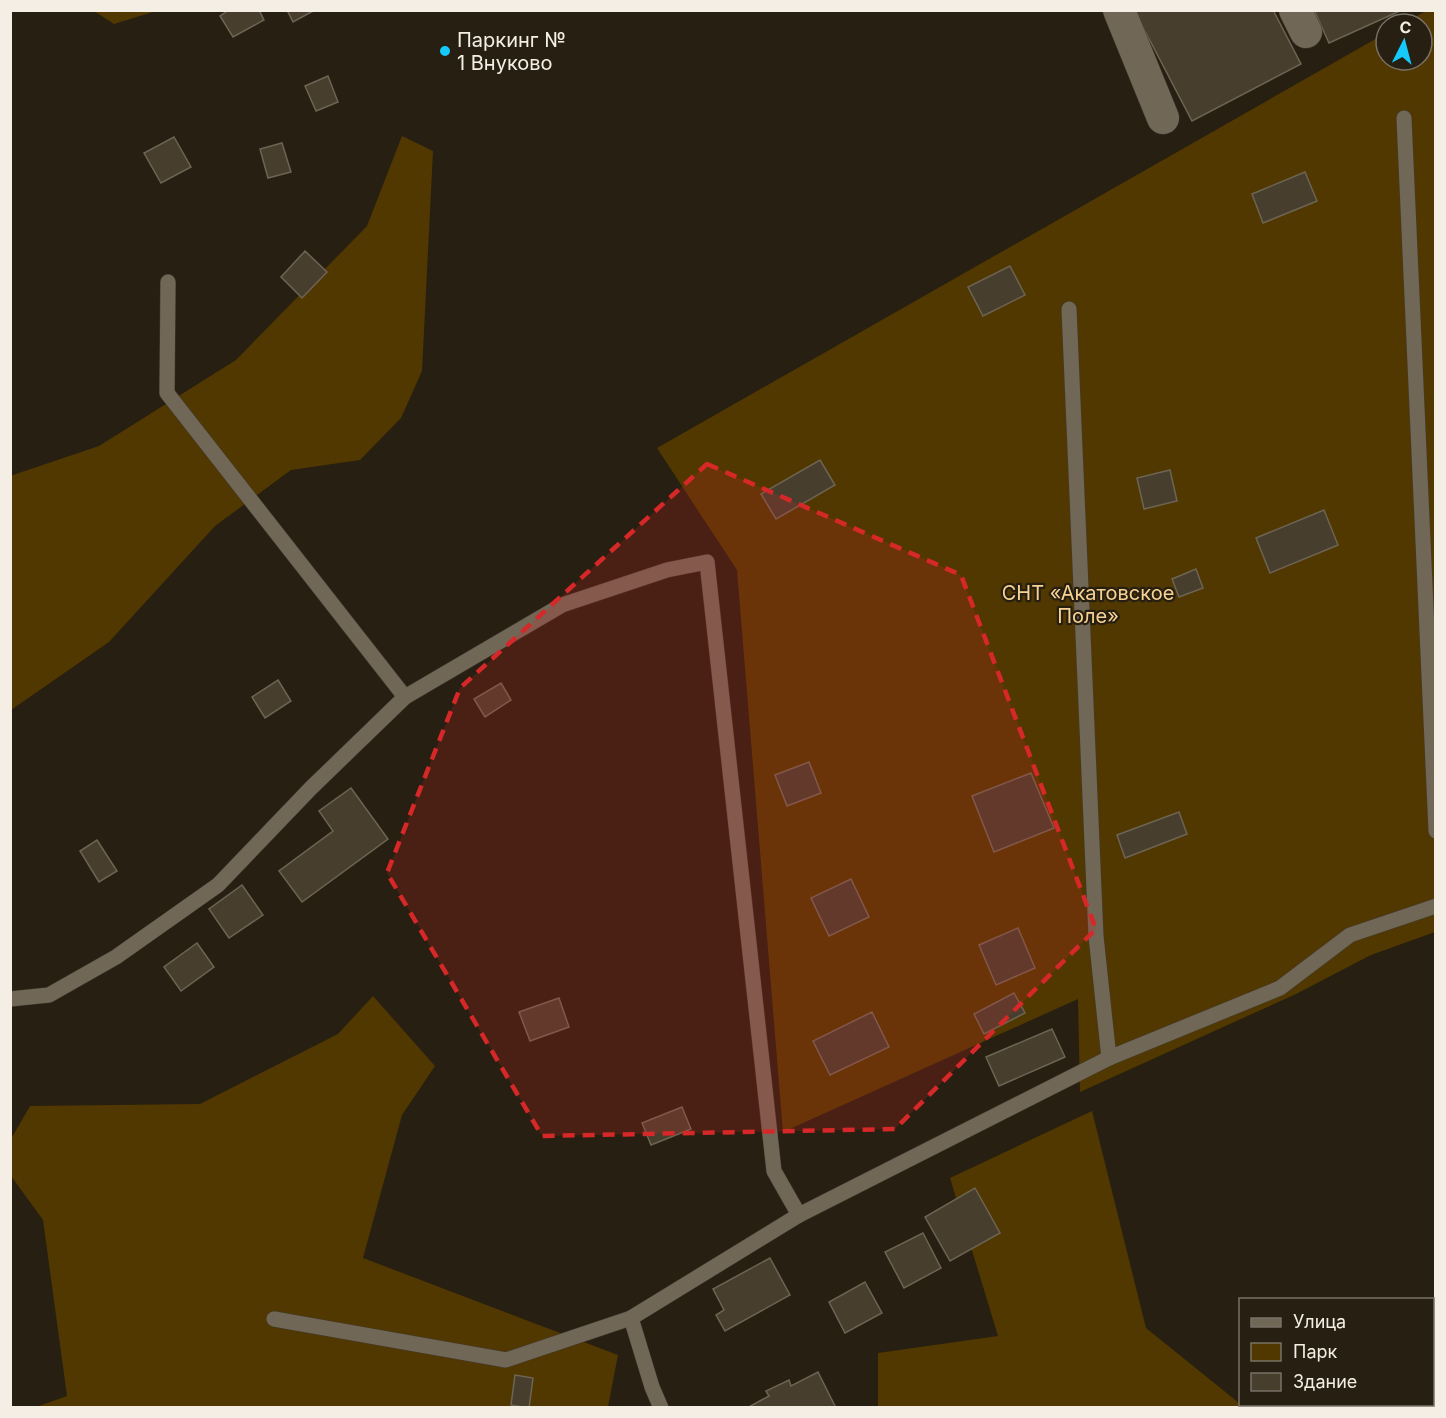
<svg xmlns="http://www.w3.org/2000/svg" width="1446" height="1418" viewBox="0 0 1446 1418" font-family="Inter,sans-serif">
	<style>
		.green { fill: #513800 }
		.building { fill: #473e2e; stroke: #6d6453; stroke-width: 1.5 }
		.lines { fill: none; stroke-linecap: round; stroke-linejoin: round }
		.service-casing { stroke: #423b32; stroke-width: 16 }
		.minor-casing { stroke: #423b32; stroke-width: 33 }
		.service { stroke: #716757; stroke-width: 15 }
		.minor { stroke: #716757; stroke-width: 32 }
		.marked { fill: #d62828; fill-opacity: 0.2; stroke: #d62828; stroke-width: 4.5; stroke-dasharray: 12 8; stroke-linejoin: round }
		.poi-dot { fill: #15cafb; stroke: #271f11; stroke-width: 2 }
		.labels { text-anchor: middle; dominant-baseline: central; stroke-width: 4.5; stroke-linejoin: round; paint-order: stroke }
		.poi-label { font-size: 20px; fill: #f4eee5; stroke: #271f11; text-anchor: start }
		.park-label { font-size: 20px; fill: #f7d293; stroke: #271f11 }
	</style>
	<rect width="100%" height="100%" fill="#271f11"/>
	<g class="green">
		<path d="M94 11V10L156 11 114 24Z"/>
		<path d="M1426 11H1435V932L1371 955 1296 994 1080 1092 1078 999 783 1132 737 570 657 448 1386 33V60H1422V24H1402Z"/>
		<path d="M402 136 433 151 422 371 401 418 360 460 291 470 215 526 109 642 11 710 10 476 99 446 236 360 367 226Z"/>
		<path d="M373 996 435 1066 402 1115 363 1258 618 1355 608 1407H36L67 1396 43 1220 11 1176V1139L30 1106 200 1104 338 1034Z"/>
		<path d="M1092 1111 1146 1328 1244 1407H878V1353L998 1336 950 1178Z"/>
	</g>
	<g class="building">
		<path d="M229 10H259L264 20 233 37 220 16Z"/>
		<path d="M287 10H315L293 22Z"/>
		<path d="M1134 10H1273L1301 64 1192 121Z"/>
		<path d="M1319 10H1402L1329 43 1315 12Z"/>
		<path d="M328 76 338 102 316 111 305 86Z"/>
		<path d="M174 137 191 167 161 183 144 153Z"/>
		<path d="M282 143 291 172 268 178 260 149Z"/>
		<path d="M1305 172 1317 201 1263 223 1252 194Z"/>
		<path d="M305 251 327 272 302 298 281 277Z"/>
		<path d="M1010 266 1025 295 983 316 968 287Z"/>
		<path d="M820 460 835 485 776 519 761 494Z"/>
		<path d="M1170 470 1177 501 1144 509 1137 478Z"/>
		<path d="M1324 510 1338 545 1270 573 1256 538Z"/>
		<path d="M1196 569 1203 588 1179 597 1172 579Z"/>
		<path d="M278 680 291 701 265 718 252 697Z"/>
		<path d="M501 683 511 700 485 717 474 699Z"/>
		<path d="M809 762 821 793 787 806 775 775Z"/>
		<path d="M1031 773 1054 828 994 852 972 796Z"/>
		<path d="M351 788 388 839 302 902 279 871 333 831 319 811Z"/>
		<path d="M1179 812 1187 834 1125 858 1117 835Z"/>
		<path d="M97 840 117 871 99 882 80 851Z"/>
		<path d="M851 879 869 917 829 936 811 898Z"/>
		<path d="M242 885 263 915 229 938 209 909Z"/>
		<path d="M1018 928 1035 968 996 985 979 945Z"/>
		<path d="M197 943 214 967 181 991 164 967Z"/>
		<path d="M1014 993 1025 1013 984 1034 974 1014Z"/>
		<path d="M559 998 569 1027 530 1041 519 1012Z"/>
		<path d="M872 1012 889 1047 830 1075 813 1041Z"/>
		<path d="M1052 1029 1065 1057 999 1086 986 1057Z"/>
		<path d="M682 1107 691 1129 651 1145 642 1123Z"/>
		<path d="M975 1188 1000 1233 950 1261 925 1217Z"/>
		<path d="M923 1233 941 1268 904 1288 885 1252Z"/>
		<path d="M770 1258 790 1295 725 1331 716 1315 724 1310 713 1289Z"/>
		<path d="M865 1282 882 1313 845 1333 829 1302Z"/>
		<path d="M818 1372 836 1408H747L769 1396 766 1391 789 1380 791 1386Z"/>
		<path d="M515 1375 533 1378 529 1408 511 1405Z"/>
	</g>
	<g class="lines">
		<g class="service-casing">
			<g id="service">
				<path d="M1404 118 1436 831"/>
				<path d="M168 282 167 393 405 697"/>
				<path d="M1069 309 1096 936 1109 1058"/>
				<path d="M10 999 49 995 116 957 218 885 311 788 405 697 562 605 667 570 707 562 774 1171 799 1215"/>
				<path d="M631 1318 652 1387 661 1408"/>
				<path d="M274 1319 506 1360 631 1318 799 1215 1109 1058 1280 988 1350 935 1436 906"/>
			</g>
		</g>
		<g class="minor-casing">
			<g id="minor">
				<path d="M1119 10 1163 118"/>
				<path d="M1295 10 1306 32"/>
			</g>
		</g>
		<use href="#service" class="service"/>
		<use href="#minor" class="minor"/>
	</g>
	<path class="marked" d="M707 464 961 575 1096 929 895 1129 542 1136 387 873 460 688Z"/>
	<circle class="poi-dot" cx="445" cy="51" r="6"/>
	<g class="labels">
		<g class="poi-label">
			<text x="457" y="40">Паркинг №<tspan x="457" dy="23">1 Внуково</tspan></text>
		</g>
		<g class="park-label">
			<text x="1088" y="593">СНТ «Акатовское<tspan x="1088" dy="23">Поле»</tspan></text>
		</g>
	</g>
	<rect width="1446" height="1418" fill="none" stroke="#f4eee5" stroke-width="24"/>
	<rect x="1239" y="1298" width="195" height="108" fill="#271f11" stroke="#797266" stroke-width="1.5"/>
	<rect x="1251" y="1318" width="30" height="9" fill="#716757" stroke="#797266" stroke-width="1.5"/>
	<text x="1293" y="1328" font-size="18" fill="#f4eee5">Улица</text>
	<rect x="1251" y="1343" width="30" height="18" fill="#513800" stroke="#797266" stroke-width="1.5"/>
	<text x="1293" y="1358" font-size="18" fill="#f4eee5">Парк</text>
	<rect x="1251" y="1373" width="30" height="18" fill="#473e2e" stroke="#797266" stroke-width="1.5"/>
	<text x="1293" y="1388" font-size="18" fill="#f4eee5">Здание</text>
	<g transform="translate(1404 42) rotate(6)"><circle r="28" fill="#271f11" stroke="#797266" stroke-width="1.5"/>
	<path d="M0-4.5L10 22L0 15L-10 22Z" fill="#15cafb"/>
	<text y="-9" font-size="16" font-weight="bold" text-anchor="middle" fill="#f4eee5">С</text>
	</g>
</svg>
